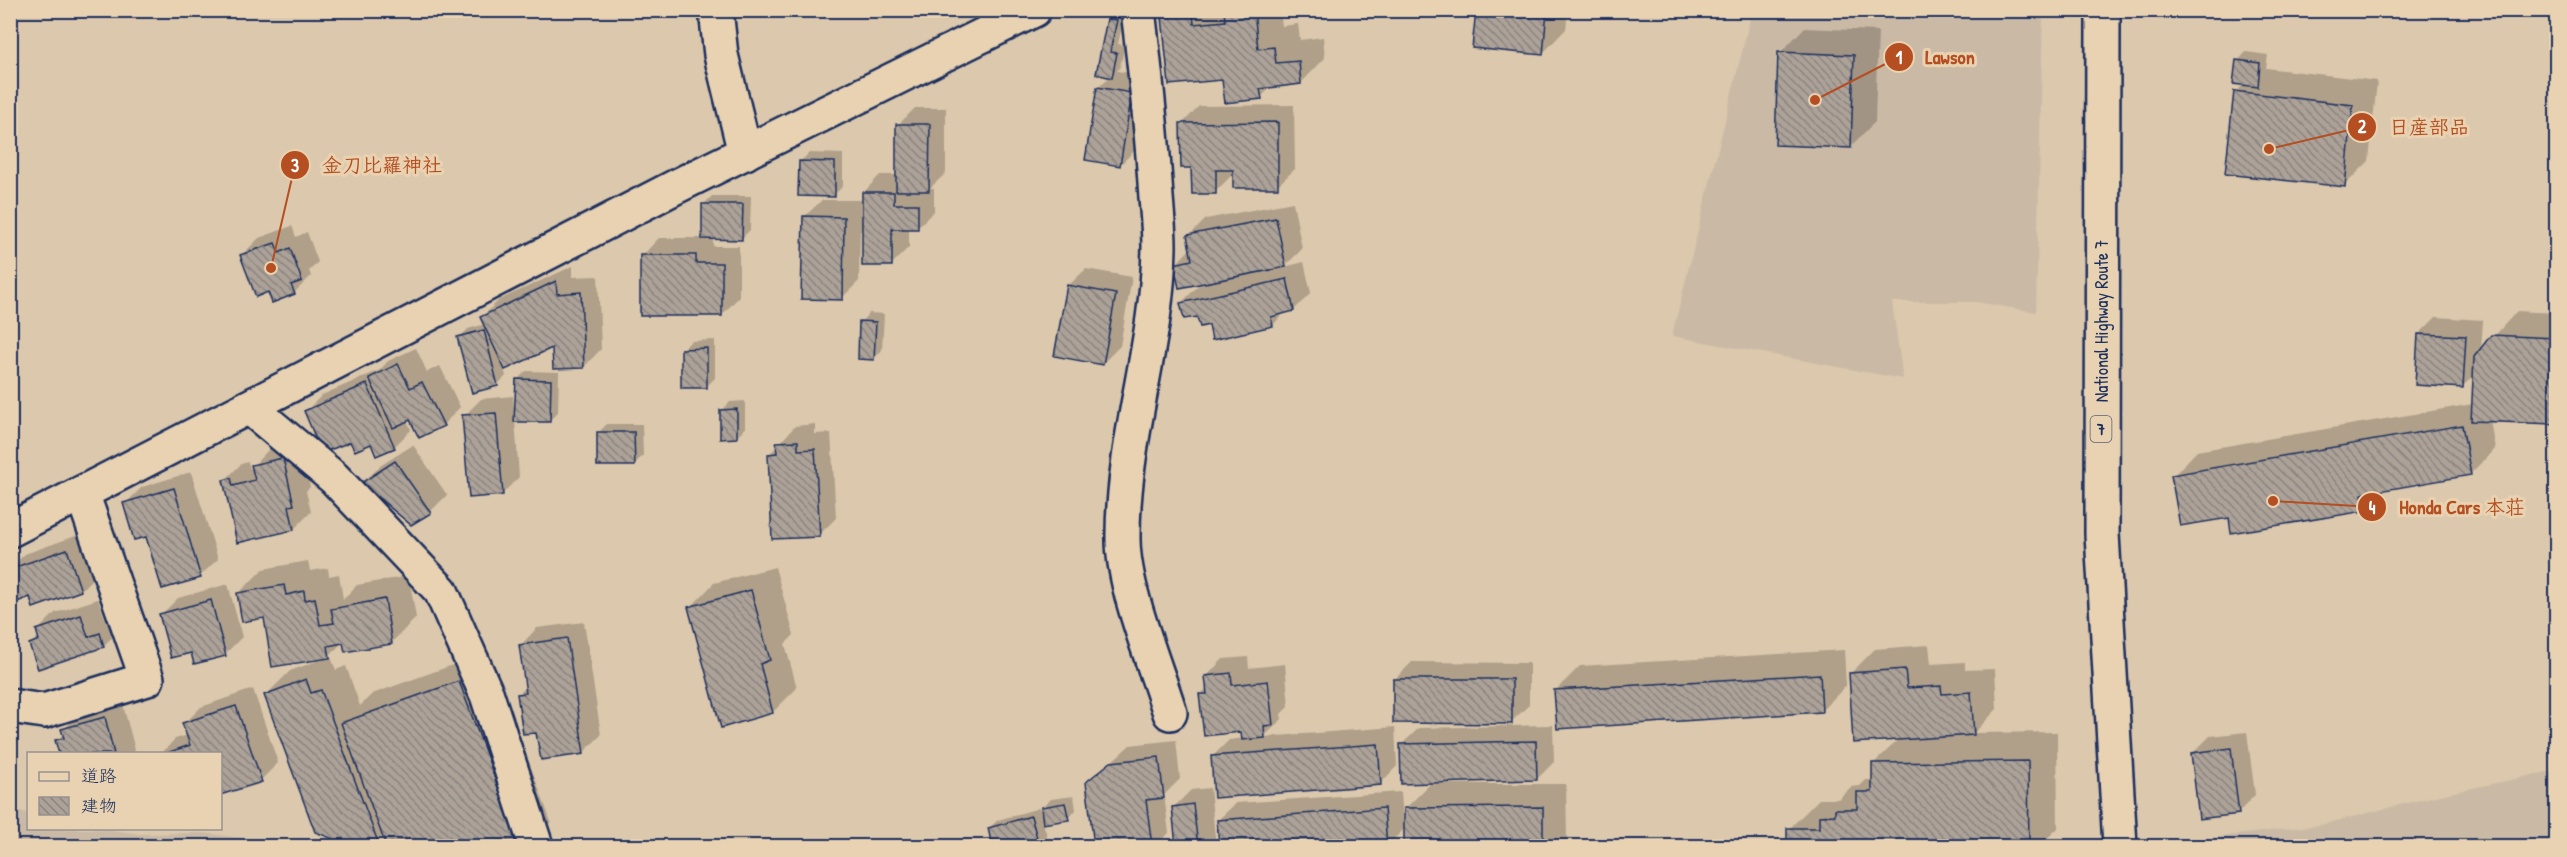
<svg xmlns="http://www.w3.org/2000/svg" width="2567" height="857" viewBox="0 0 2567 857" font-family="'Patrick Hand','Klee One',sans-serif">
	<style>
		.built { fill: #cabaa5 }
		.shadow { fill: #0003 }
		.building { fill: url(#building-back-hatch); stroke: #1b2f5e; stroke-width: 1.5 }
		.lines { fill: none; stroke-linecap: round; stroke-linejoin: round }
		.street-casing { stroke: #1b2f5e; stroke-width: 38 }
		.secondary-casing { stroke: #1b2f5e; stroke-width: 38 }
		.highway-casing { stroke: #1b2f5e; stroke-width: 38 }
		.street { stroke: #e8d2b1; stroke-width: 33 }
		.secondary { stroke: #e8d2b1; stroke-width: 33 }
		.highway { stroke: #e8d2b1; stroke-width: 33 }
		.labels { text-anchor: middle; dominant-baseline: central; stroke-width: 6; stroke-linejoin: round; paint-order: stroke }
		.shield { fill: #e8d2b1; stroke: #586077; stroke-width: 1.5 }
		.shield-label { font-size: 16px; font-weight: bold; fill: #1b2f5e }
		.street-label { font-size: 18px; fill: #1b2f5e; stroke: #e8d2b1 }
		.leader { fill: none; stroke: #b54e20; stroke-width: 2 }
		.callout-dot { fill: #b54e20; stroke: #e8d2b1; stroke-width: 2 }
		.mark-label { font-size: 18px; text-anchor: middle; font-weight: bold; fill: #fff }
		.callout-label { font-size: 20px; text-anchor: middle; font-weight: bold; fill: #b54e20; stroke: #e8d2b1; stroke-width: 6; stroke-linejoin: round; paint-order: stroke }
	</style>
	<defs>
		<pattern id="building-back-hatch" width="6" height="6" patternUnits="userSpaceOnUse" patternTransform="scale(1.5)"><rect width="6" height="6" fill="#aca298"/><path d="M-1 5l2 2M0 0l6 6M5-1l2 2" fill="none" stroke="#8b847f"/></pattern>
	</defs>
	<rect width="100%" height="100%" fill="#dcc8ac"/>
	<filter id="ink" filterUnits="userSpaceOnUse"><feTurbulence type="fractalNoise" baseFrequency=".0167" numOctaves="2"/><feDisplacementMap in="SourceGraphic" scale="12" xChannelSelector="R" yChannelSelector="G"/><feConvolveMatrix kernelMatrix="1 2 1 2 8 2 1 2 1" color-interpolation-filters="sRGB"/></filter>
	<g filter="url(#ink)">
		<g class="built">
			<path d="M1752 11H2043L2036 312 1976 302H1892L1903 379 1672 336Z"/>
			<path d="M2556 770V846H2193L2192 840 2320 825 2431 797Z"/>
			<path d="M10 809 28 813V828L107 829 139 834 204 833 241 838 252 846H11Z"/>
		</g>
		<g class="shadow">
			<path d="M1171 10H1280L1282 26 1298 24 1300 40 1323 37 1325 58 1301 83 1272 86 1261 97 1224 78 1163 18Z"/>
			<path d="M1477 10H1568L1566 29 1542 54Z"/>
			<path d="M1117 11 1125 12 1118 44 1125 45 1120 67 1117 71 1149 76 1137 148 1120 165 1098 88 1110 76 1109 19Z"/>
			<path d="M1804 28 1878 31 1875 122 1851 146 1780 53Z"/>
			<path d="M2246 52 2268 55 2266 68 2377 81 2369 161 2344 186 2236 92 2244 84 2238 61Z"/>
			<path d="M1294 105 1295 169 1277 186 1234 173 1215 192 1193 166 1182 124 1199 106Z"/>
			<path d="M915 108H946V173L930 188H934V211L917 228H909V247L892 264 863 231H860L859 281 842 298 804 217 822 200H863V193L880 175H897L898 125Z"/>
			<path d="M809 153 843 154V186L834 195 800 162Z"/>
			<path d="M712 196H751L750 230 742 238H713V246H739V297L722 315 642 256 659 238H703L704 204Z"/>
			<path d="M1293 202 1302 249 1284 267 1304 262 1311 293 1294 310 1285 312 1273 325 1210 324 1181 303 1198 286 1207 284 1206 282 1176 264 1191 248 1189 236 1206 219Z"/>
			<path d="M292 226 296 237 307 232 318 262 309 271 311 276 294 293 269 290 242 255 259 238Z"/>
			<path d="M573 266V277L598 276 601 349 584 367 554 345 504 369 506 376 497 385 459 338 468 329 485 324 482 317 499 300Z"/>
			<path d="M1086 269 1132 277 1120 346 1103 363 1068 286Z"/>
			<path d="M2517 311 2556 313V423L2490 420 2495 449 2470 474 2384 489 2364 509 2230 516 2173 476 2197 451 2473 404 2475 374 2463 386 2419 334 2436 317 2483 320 2481 351Z"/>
			<path d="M869 313 884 314 882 350 874 359 861 322Z"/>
			<path d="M715 340V378L707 386 682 350 691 341Z"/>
			<path d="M416 348 427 372 440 366 460 407 443 425 410 418 407 420 411 430 394 447 351 440 305 412 322 395 380 370 388 361Z"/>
			<path d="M526 371 559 372 558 412 549 421 515 420 519 477 502 494 464 416 481 399 513 396 514 408H516L517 380Z"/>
			<path d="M745 401V428L737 437 721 411 730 402Z"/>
			<path d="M607 424H642L643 456 634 464 598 433Z"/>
			<path d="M815 424V434L831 433 836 518 819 535 769 455 795 426Z"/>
			<path d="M300 442 310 487 306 491 311 512 294 529 224 481 241 464 248 462 250 469 253 468V466L270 448Z"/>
			<path d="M413 445 447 495 430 512 363 483 380 466Z"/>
			<path d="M191 472 218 559 200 576 147 535 125 504 142 487Z"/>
			<path d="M84 533 98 573 81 590 31 595 10 579V568L25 554Z"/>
			<path d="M308 561 310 571 328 568 329 576 339 574 343 599 357 585 409 576 416 618 392 642 344 641 330 655 336 670 346 666 360 706 372 694 489 652 551 822 534 839 537 846H387L383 835 378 841 363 846H336L266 695 290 671 322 659 238 594 263 569Z"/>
			<path d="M775 567 794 635 785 644 797 688 773 712 690 608 714 583Z"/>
			<path d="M228 584 242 637 225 654 192 651 161 615 178 598Z"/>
			<path d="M98 599 106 621 117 617 121 629 103 646 31 644 39 636 38 630 55 613Z"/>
			<path d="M584 622 601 735 584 752 538 731 518 695 526 687 520 646 537 628Z"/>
			<path d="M1929 645 1931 664 1965 662V670L1995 669 1997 709 1974 733 2057 732 2058 828 2039 846H1789V829L1819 799H1838L1851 787 1860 786 1866 780H1872L1874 763 1899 739 1851 673 1875 649Z"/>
			<path d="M1844 650 1846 686 1821 711 1556 690 1580 666Z"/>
			<path d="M1248 657 1249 668 1285 664 1289 706 1281 714 1282 719 1264 737 1395 727 1397 766 1380 784 1212 757 1229 740 1244 738 1243 730 1200 695 1207 688 1206 677 1223 659Z"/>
			<path d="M1412 662 1529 663V705L1511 722 1395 679Z"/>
			<path d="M253 689 278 763 261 780 220 754H161L175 739 188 735 184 724 201 707Z"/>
			<path d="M122 701 135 750 132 754H61L57 740 64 733 63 730 80 713Z"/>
			<path d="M1553 725 1554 762 1537 779 1435 781V784H1566L1567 840 1560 846H1405V828L1387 846H1220L1218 820 1236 803 1401 792 1403 821H1405V809L1433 781 1401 745 1419 728Z"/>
			<path d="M2247 732 2255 795 2238 813 2193 753 2210 736Z"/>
			<path d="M1176 740 1180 779 1164 795 1169 833 1155 846H1096L1088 783 1130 745Z"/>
			<path d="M1210 788 1216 846H1178L1174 807 1191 790Z"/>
			<path d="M1074 796 1076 810 1068 818 1043 823 1047 836 1038 844 1029 846H994L989 828 998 820 1039 808 1040 810 1051 799Z"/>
		</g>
		<g class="building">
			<path d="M1224 10H1254L1258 49 1274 47 1276 63 1299 61 1301 84 1260 89 1262 99 1225 103 1222 80 1169 85 1162 17 1193 14 1194 24 1225 21Z"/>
			<path d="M1476 10H1547L1543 55 1472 48Z"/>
			<path d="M1107 19 1117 20 1110 52 1117 53 1112 78 1096 74Z"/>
			<path d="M1778 52 1854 55 1851 148 1775 145Z"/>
			<path d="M2236 60 2260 63 2258 87 2233 84Z"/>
			<path d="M1097 87 1132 93 1120 166 1085 160Z"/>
			<path d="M2234 91 2353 105 2345 187 2225 174Z"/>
			<path d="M1278 122V188H1233V170H1216V194H1192L1191 168H1181L1180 123Z"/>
			<path d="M896 124H930L929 191H896Z"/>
			<path d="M799 161 835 162V197L798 196Z"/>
			<path d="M862 192H894V204H918V229H892V266H862Z"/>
			<path d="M702 204H743L742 240 702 239Z"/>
			<path d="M803 216 844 217 843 300 801 299Z"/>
			<path d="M1276 218 1286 267 1179 288 1174 264 1192 260 1187 235Z"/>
			<path d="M275 243 279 253 290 248 302 281 291 285 295 294 272 303 268 292 256 297 240 255Z"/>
			<path d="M640 255H696V263H722V316H640Z"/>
			<path d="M1287 279 1294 311 1271 317 1273 326 1212 340 1209 325 1200 327 1197 317 1184 319 1180 303Z"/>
			<path d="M556 281 557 294 581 292 584 368 553 369 552 348 505 370 480 317Z"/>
			<path d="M1067 285 1116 294 1103 365 1054 356Z"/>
			<path d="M859 321 876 322 874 360 858 359Z"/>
			<path d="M484 330 498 386 472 393 457 337Z"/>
			<path d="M2418 334 2466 336 2463 388 2415 385Z"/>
			<path d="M2491 335 2556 338V424L2471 421 2474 357Z"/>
			<path d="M707 348V388H681V349Z"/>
			<path d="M398 364 410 388 422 382 444 426 419 438 410 420 393 428 369 378Z"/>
			<path d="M516 379 551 380 550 422H514Z"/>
			<path d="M367 384 395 448 376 456 371 444 355 451 350 442 322 453 304 411Z"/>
			<path d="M737 409V438L720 439V410Z"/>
			<path d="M496 413 503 495 469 498 462 415Z"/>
			<path d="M2462 425 2471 475 2362 494 2365 511 2231 533 2229 518 2180 526 2171 475Z"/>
			<path d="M597 432H634L635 466H597Z"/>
			<path d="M798 441V450L815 449 820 537 772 539 768 454 777 453 776 442Z"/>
			<path d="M283 458 294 505 289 506 294 530 237 543 223 480 231 478 233 486 255 480 251 465Z"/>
			<path d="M395 461 431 513 411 525 361 483Z"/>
			<path d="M174 488 201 578 162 589 146 537 134 540 123 503Z"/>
			<path d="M67 549 81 591 33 608 30 597 17 602 10 584V569Z"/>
			<path d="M284 585 286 595 304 591 305 600 315 598 320 625 334 623 331 609 385 599 392 644 345 652 343 643 328 646 330 658 272 667 264 618 242 622 237 593Z"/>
			<path d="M751 590 770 660 760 664 773 713 721 728 688 607Z"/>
			<path d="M211 600 226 656 194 664 191 653 171 658 159 614Z"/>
			<path d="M81 615 88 637 100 633 104 647 38 669 29 644 39 640 36 630Z"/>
			<path d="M567 638 584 754 541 760 536 733 523 734 517 694 526 693 519 645Z"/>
			<path d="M1905 669 1907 688 1941 686 1942 694 1971 692 1974 735 1853 743 1849 673Z"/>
			<path d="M1231 673 1232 685 1268 681 1273 725 1264 726 1265 738 1242 740 1241 732 1204 736 1199 694H1207L1205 676Z"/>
			<path d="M1820 674 1822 712 1557 729 1554 690Z"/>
			<path d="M306 679 311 693 321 690 378 842 367 846H335L331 838 315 832 264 695Z"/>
			<path d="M1393 679H1512V724L1393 723Z"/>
			<path d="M459 681 520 846H386L341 723Z"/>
			<path d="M236 706 262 782 220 795V754H164L190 745 182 723Z"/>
			<path d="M105 717 114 754H59L55 740 64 738 61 729Z"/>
			<path d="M1536 741 1537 780 1401 784 1400 744Z"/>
			<path d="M1378 744 1381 785 1214 798 1211 756Z"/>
			<path d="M2231 748 2239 814 2199 819 2191 753Z"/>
			<path d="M1159 757 1164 798 1146 800 1152 846H1094L1086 782 1111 762Z"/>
			<path d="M2028 761 2029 846H1787V828H1819V816L1835 815V809H1857V792H1872V763Z"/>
			<path d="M1065 803 1069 820 1043 824 1041 807Z"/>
			<path d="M1193 804 1198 846H1176L1172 807Z"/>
			<path d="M1543 807V846H1404V808Z"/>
			<path d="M1384 808 1387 846H1219L1217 820Z"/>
			<path d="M1031 816 1039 845 992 846 988 828Z"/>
		</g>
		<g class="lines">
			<g class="street-casing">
				<g id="street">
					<path d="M716 10 721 55 745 153"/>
					<path d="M1138 10C1145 68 1151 125 1155 182 1156 203 1159 225 1159 246 1158 345 1122 440 1123 539 1123 589 1155 664 1170 713"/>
					<path d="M249 407 334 478 441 591 487 695 536 846"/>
					<path d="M10 706 44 711 147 679 82 493"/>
				</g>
			</g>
			<g class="secondary-casing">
				<path id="secondary" d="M10 530 675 187 1034 10"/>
			</g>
			<g class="highway-casing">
				<path id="highway" d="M2103 10 2102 534 2120 846"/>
			</g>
			<use href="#street" class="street"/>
			<use href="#secondary" class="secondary"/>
			<use href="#highway" class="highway"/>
		</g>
	</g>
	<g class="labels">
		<rect class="shield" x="2090.5" y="416" width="21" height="26" rx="4.5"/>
		<g class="shield-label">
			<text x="2101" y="429">7</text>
		</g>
		<g class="street-label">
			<text transform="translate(2101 321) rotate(-90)">National Highway Route 7</text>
		</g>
	</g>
	<path class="leader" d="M1815 100L1899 57M2269 149L2362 127M271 268L295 165M2273 501L2372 507"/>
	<g class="callout-dot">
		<circle cx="1815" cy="100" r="6"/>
		<circle cx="2269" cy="149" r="6"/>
		<circle cx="271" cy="268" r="6"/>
		<circle cx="2273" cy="501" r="6"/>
		<circle cx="1899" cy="57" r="15"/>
		<circle cx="2362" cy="127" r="15"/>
		<circle cx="295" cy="165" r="15"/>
		<circle cx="2372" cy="507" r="15"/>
	</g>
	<g class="mark-label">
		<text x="1899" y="64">1</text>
		<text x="2362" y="133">2</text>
		<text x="295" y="172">3</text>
		<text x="2372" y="514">4</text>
	</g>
	<g class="callout-label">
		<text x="1950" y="64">Lawson</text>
		<text x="2429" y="134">日産部品</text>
		<text x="382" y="172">金刀比羅神社</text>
		<text x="2462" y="514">Honda Cars 本荘</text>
	</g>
	<rect width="2567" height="857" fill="none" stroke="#e8d2b1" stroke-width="36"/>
	<rect x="18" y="18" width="2531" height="821" fill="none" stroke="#1b2f5e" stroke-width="2" filter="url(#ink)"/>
	<rect x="27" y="752" width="195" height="78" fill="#e8d2b1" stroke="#969190" stroke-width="1.5"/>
	<rect x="39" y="772" width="30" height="9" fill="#e8d2b1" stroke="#969190" stroke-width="1.5"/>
	<text x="81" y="782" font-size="18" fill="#1b2f5e">道路</text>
	<rect x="39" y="797" width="30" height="18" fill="url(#building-back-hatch)" stroke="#969190" stroke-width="1.5"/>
	<text x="81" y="812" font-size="18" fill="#1b2f5e">建物</text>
</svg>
